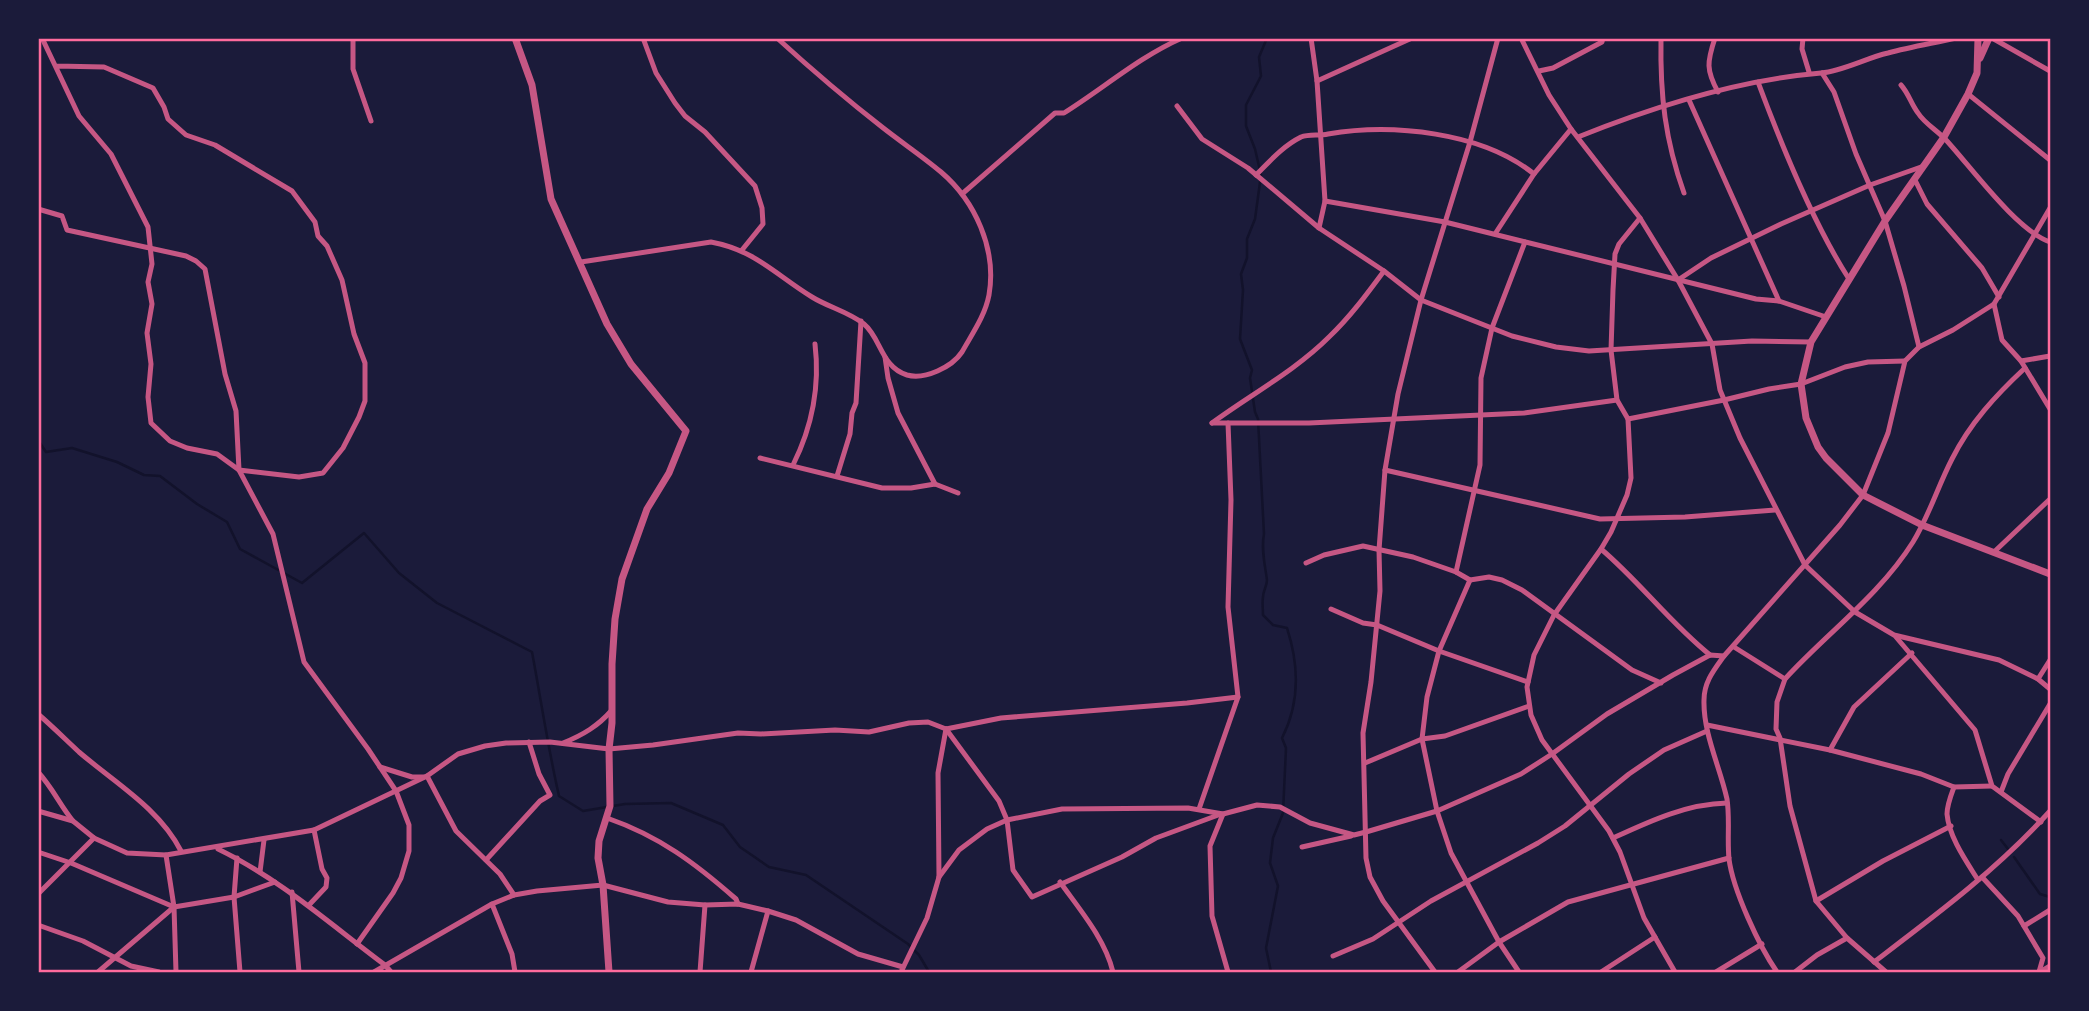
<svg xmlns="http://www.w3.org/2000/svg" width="2089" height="1011" viewBox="0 0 2089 1011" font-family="Montserrat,sans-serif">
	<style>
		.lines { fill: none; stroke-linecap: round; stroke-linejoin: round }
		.stream { stroke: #12122b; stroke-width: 2.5 }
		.minor { stroke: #c65784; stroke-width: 5 }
		.tertiary { stroke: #c65784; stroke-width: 7 }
		.neatline { fill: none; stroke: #ff6b9d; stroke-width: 2.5 }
	</style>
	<rect width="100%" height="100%" fill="#1b1b3a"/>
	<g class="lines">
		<g class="stream">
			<path d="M1267 38 1259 57 1261 76 1246 105V126L1255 149 1261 175 1255 219 1247 239V258L1241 274 1243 290 1240 339 1252 370 1250 378 1255 412 1258 419 1264 534C1261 549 1265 565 1267 580 1267 586 1263 591 1263 597 1262 603 1263 609 1263 615L1273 625 1287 628C1299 665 1300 703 1282 738L1286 748 1283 813 1273 838 1270 863 1278 886 1266 948 1271 972"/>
			<path d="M38 440 46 452 72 448 117 462 144 475 160 476 197 504 227 522 240 549 302 583 364 533 399 573 437 603 532 652C541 700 548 748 559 796L583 811 625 804 671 803 723 825 740 847 769 867 806 875 908 944 919 955 929 972"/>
			<path d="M2001 840 2008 849"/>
			<path d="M2014 857 2040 894 2050 897"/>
		</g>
		<g class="minor">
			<path d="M42 38 79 116 111 154 148 227 152 264 148 282 152 304 147 333 151 364 148 397 151 423 170 441 187 448 217 454 239 470 299 477 323 473 343 448 359 417 365 401V363L354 334 342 280 327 246 318 236 315 222 292 191 215 145 186 135 168 119 164 107 153 88 104 67 56 66"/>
			<path d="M353 38V69L371 121"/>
			<path d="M643 38 656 73 675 103 685 116 705 132 755 186 762 208 763 224 742 250"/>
			<path d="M1311 38 1317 81 1325 201 1319 228"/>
			<path d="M1521 38 1549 95 1571 129 1640 218 1678 280 1712 344 1720 390 1740 438 1805 565 1855 612 1894 635 1999 660 2038 679 2050 689"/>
			<path d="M1661 38C1660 95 1665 140 1684 193"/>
			<path d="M1715 38C1707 62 1706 70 1718 92"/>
			<path d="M1803 38 1802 49 1809 72"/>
			<path d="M1992 38 2050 71"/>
			<path d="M1539 71 1553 68 1602 42 1603 38"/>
			<path d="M1822 73 1834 92 1856 154 1885 221 1904 286 1919 347"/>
			<path d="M1317 81 1412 38"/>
			<path d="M1758 82C1781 144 1813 223 1849 279"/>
			<path d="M1901 85C1909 94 1911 104 1918 113 1925 124 1937 130 1946 140 1971 167 2017 231 2050 242"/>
			<path d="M1968 94 2050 160"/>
			<path d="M1689 100 1779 301"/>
			<path d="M1177 106 1202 139 1248 168 1319 228 1384 271 1421 300 1512 336 1556 347 1589 351 1752 341 1811 342"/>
			<path d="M1578 137C1655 106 1738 80 1821 73 1843 71 1866 58 1888 53 1910 47 1934 43 1956 38"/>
			<path d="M1256 175C1270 161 1283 146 1301 137 1309 134 1319 136 1328 134 1392 123 1482 132 1534 174"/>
			<path d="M1915 180 1927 204 1982 268 1999 297"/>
			<path d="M962 194 1055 113H1064C1104 88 1139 57 1182 38"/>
			<path d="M1325 201 1445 222 1756 299 1779 301 1826 317"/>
			<path d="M38 209 62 216 67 230 186 256 196 261 205 269 225 374 236 411 239 470 273 534 304 662 368 749 396 791 409 825V851L401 878 393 893 357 944"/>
			<path d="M1640 218 1619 244 1615 254 1613 290 1611 350 1617 400 1628 419 1631 478 1627 495 1611 532 1601 549 1554 615 1534 655 1527 687 1531 715 1542 740 1609 831 1620 852 1644 918 1675 972"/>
			<path d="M1495 234 1534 174 1571 129"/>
			<path d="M581 262 711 242C755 250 776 275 812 297 828 307 849 312 864 324 881 338 881 367 907 375 925 380 952 367 962 352 972 334 985 316 989 295 997 249 975 201 941 172 922 156 901 142 882 127 846 99 811 69 777 38"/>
			<path d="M1678 280 1711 258 1781 224 1870 185 1921 167"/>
			<path d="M1994 304 2002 340 2021 361 2050 409"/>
			<path d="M885 357 888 378 898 413 935 484"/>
			<path d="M2021 361 2050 356"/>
			<path d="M1628 419 1724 400 1769 389 1801 384 1845 367 1868 362 1905 361"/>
			<path d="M1212 423H1309L1524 413 1617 400"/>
			<path d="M1212 423C1250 395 1295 371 1329 337 1350 317 1367 294 1384 271"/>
			<path d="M760 458 882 488H911L935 484 958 493"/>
			<path d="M793 465C812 427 820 386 815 344"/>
			<path d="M1385 470 1600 519 1685 517 1775 510"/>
			<path d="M837 476 850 434 852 413 856 403 861 321"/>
			<path d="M1601 549C1640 582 1670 623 1710 655"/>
			<path d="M1994 552 2050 499"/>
			<path d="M1306 563 1324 555 1363 546 1413 557 1456 572 1470 580 1489 577 1502 580 1522 590 1632 670 1661 683"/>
			<path d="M1456 572 1480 465 1481 378 1492 328 1525 242"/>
			<path d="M1470 580 1439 651 1427 697 1422 739 1437 811 1451 853 1499 942 1519 972"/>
			<path d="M1331 609 1363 623 1377 625 1439 651 1528 682"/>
			<path d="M1896 637 1975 730 1992 786 2041 822"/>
			<path d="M1734 647 1785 679"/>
			<path d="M2038 679 2050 660"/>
			<path d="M38 714C52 726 65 739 79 752 115 783 159 808 181 851"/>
			<path d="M1707 725 1830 750 1921 774 1954 787 1992 786"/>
			<path d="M946 729 999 801 1007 820 1013 870 1032 897 1122 857 1156 838 1221 814"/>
			<path d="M563 743C583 735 598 726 612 710"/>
			<path d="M1830 750 1854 707 1912 653"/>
			<path d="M1365 763 1422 739 1445 736 1529 706"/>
			<path d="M380 767 412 777H424"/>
			<path d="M38 772C52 787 60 805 73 821"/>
			<path d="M427 776 456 831 500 874 514 895"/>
			<path d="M1954 787C1951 795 1947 805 1947 814 1949 837 1966 861 1978 880"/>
			<path d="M2001 792 2008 774 2050 704"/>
			<path d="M1199 809 1238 697 1228 607 1231 500 1228 423"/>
			<path d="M38 811 73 821 94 838 127 853 166 855 314 830 427 776 458 754 485 746 506 743 550 742 609 749 653 745 738 733 761 734 835 730 869 732 909 723 928 722 946 729 1001 718 1187 703 1238 697"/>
			<path d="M1223 814 1210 846 1212 916 1228 972"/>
			<path d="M607 818C659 836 695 863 736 899L738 904"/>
			<path d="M1613 838C1650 821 1686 804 1727 803"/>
			<path d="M1302 847 1351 836"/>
			<path d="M218 849C280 879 330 924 385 965L391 972"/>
			<path d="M38 852 71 863 174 907 234 897 275 882"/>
			<path d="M166 855 174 907 176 972"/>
			<path d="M237 858 234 897 240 972"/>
			<path d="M486 860 540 801 550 795 539 774 529 742"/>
			<path d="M260 872 264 840"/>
			<path d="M939 877 959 850 987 829 1007 820 1062 809 1188 808 1223 814 1257 805 1280 807 1310 823 1354 835 1366 832 1437 811 1521 774 1552 754 1607 714 1673 675 1710 655 1724 656"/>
			<path d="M1982 877 2018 916 2043 958 2039 972"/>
			<path d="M1060 882C1080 910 1105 939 1113 972"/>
			<path d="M292 892 299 972"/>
			<path d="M38 894 94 838"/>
			<path d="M1816 901 1883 861 1951 826"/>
			<path d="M492 904 512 954 515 972"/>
			<path d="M309 905 326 887 327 878 322 869 314 830"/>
			<path d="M38 925 83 941 131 966 159 972"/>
			<path d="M2024 926 2050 910"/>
			<path d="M1333 956 1373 939 1431 901 1538 843 1565 826 1629 774 1664 750 1707 731"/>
			<path d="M1874 962C1936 915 1998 869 2050 811"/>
			<path d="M98 972 174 907"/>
			<path d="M374 972 492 904 514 895 537 891 603 885 668 902 705 905 738 904 768 911 796 920 858 954 903 967"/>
			<path d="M700 972 705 905"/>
			<path d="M751 972 768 911"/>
			<path d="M901 972 927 918 939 877 938 773 946 729"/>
			<path d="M1435 972 1383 901 1370 877 1366 858 1363 733 1371 682 1380 591 1379 550 1385 470 1398 394 1421 300 1470 142 1498 38"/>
			<path d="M1458 972 1499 942 1568 902 1729 858"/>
			<path d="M1601 972 1655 937"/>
			<path d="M1716 972 1762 944"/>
			<path d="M1777 972C1759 946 1733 890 1729 859 1727 839 1730 819 1727 799 1720 767 1703 733 1704 700 1704 682 1714 670 1724 656L1840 525 1863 495 1888 433 1905 361 1919 347 1953 330 1994 304 2050 208"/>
			<path d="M1795 972 1817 955 1847 938"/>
			<path d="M1886 972 1847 938 1816 901 1790 806 1780 738 1776 729 1777 702 1785 679C1827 633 1879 596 1913 542 1929 516 1938 486 1952 459 1970 423 1996 395 2025 368"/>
			<path d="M2040 972 2050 966"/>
		</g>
		<g class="tertiary">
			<path d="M515 38 532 85 551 199 607 324 631 364 686 431 669 473 647 509 622 579 615 619 612 664V723L609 749 610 806 599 841 598 858 603 885 609 972"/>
			<path d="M1978 38 1977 73 1968 94 1944 137 1885 221 1811 342 1801 384 1806 418 1818 447 1826 458 1863 495 1922 525 2050 574"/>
			<path d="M1980 58 1989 38"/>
		</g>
	</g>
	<rect width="2089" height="1011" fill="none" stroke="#1b1b3a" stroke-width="80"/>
	<rect x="40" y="40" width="2009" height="931" class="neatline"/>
</svg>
